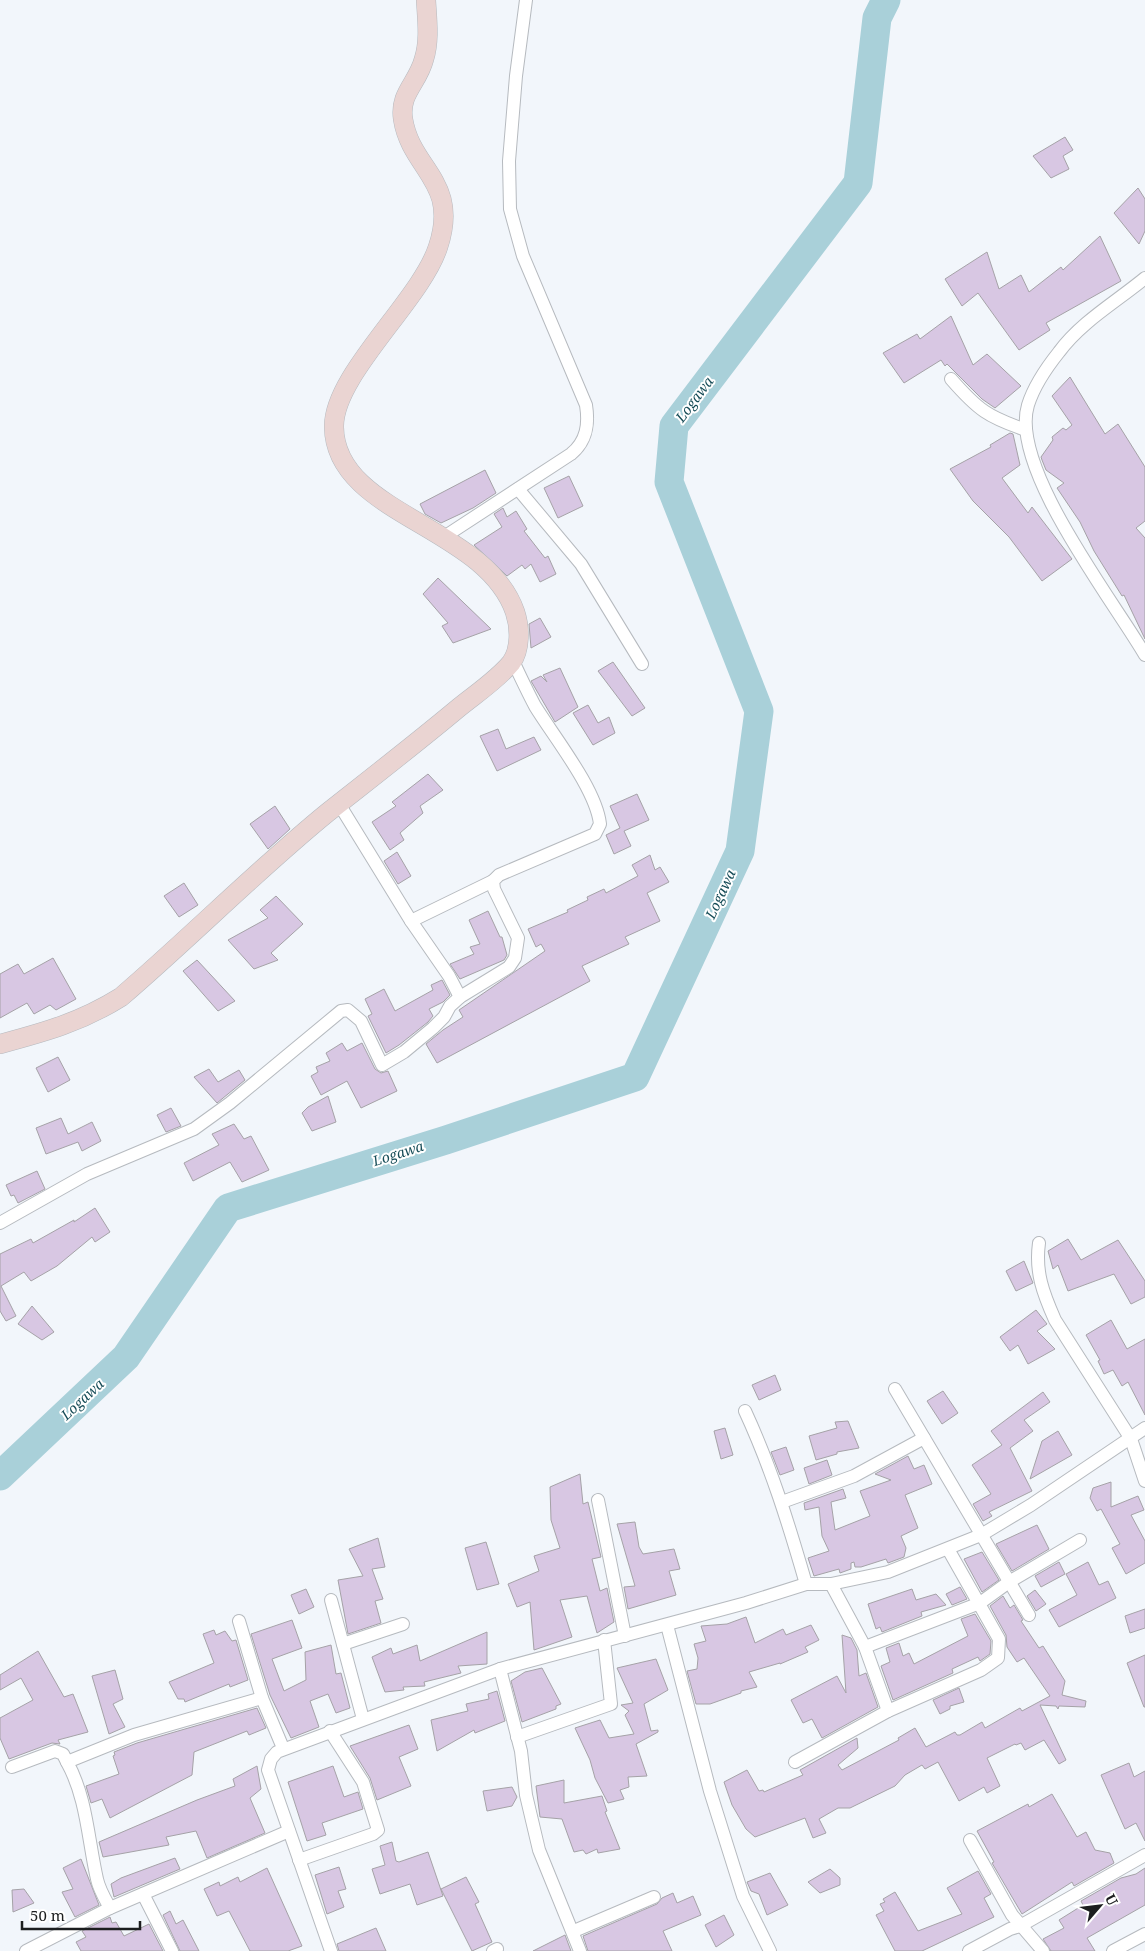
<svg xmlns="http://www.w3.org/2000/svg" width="1145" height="1951" viewBox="0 0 1145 1951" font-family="'Noto Serif',serif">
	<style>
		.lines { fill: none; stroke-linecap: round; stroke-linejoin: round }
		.river { stroke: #a9d0d9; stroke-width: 29 }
		.building { fill: #d8c7e3; stroke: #a5a2a7 }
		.minor-casing { stroke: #b6babf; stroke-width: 14 }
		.secondary-casing { stroke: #b6babf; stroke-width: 20 }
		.minor { stroke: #fff; stroke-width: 12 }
		.secondary { stroke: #ead4d2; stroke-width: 19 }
		.labels { text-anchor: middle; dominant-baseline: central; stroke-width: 4; stroke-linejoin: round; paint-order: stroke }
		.water-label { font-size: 14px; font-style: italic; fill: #164c57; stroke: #fff }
	</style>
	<rect width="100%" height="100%" fill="#f2f6fb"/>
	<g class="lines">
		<path class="river" d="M0 1476 126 1357 228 1208 446 1140 635 1077 740 851 759 711 669 482 674 426 858 183 877 18 886 0"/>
	</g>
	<g class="building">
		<path d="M1065 137 1073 150 1063 156 1069 169 1051 178 1033 156Z"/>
		<path d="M1138 188 1145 199V231L1139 244 1114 213Z"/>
		<path d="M1100 236 1121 281 1046 323 1050 330 1019 350 978 293 962 306 945 279 987 252 999 289 1021 275 1029 292 1061 267 1063 270Z"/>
		<path d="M951 316 973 365 987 354 1021 386 995 408 982 399 947 364 945 366 941 360 904 383 883 353 917 334 920 339Z"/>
		<path d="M1070 377 1105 434 1118 424 1145 467V521L1136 528 1145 538V639L1124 595 1122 596 1094 551 1080 522 1057 488 1064 483 1046 470 1042 460 1041 457 1053 440 1052 437 1063 428 1066 430 1072 425 1052 396Z"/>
		<path d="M1010 433 1013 434 1020 465 1002 478 1028 513 1032 507 1072 559 1042 581 1009 537 973 501 950 469 991 447 990 445Z"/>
		<path d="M485 470 496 493 473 508 441 523 425 514 420 504Z"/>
		<path d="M569 476 583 506 558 518 544 488Z"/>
		<path d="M503 508 507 517 516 511 527 529 524 531 545 558 548 556 556 574 540 582 531 564 525 569 522 565 507 576 474 545 502 527 494 514Z"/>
		<path d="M438 578 491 629 453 643 442 626 448 623 423 594Z"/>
		<path d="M540 618 551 637 531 648 529 624Z"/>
		<path d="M613 662 645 708 632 716 598 671Z"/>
		<path d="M560 668 578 707 555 722 531 681 541 676 547 682 543 675Z"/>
		<path d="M588 705 598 723 609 717 615 733 593 745 573 713Z"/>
		<path d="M498 729 506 749 534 737 541 750 497 771 480 736Z"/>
		<path d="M428 774 443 790 420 806 423 813 400 833 404 840 390 850 372 822 396 806 392 802Z"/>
		<path d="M637 794 649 820 624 831 631 846 614 854 606 835 620 828 610 806Z"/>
		<path d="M275 806 290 829 268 849 250 824Z"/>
		<path d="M397 852 411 876 398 884 384 861Z"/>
		<path d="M650 855 655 870 660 867 669 882 647 893 660 921 625 937 629 944 582 966 590 981 437 1063 426 1044 443 1030 463 1017 459 1010 545 951 541 944 536 947 528 929 568 912 567 910 588 900 587 897 604 889 606 893 638 876 632 865Z"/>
		<path d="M184 883 198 905 179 917 164 896Z"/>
		<path d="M276 896 303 924 271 953 278 960 254 969 228 940 268 918 260 910Z"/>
		<path d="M488 911 500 937H502L507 955 504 960 460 979 450 964 474 954 470 947 480 944 469 920Z"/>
		<path d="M53 958 76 999 56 1010 50 1005 34 1014 27 1003 0 1018V974L18 964 24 974Z"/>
		<path d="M197 960 235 1001 218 1011 183 971Z"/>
		<path d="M442 980 450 995 443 1002 429 1009 433 1016 428 1022 399 1045 386 1053 368 1016 372 1014 365 999 384 989 395 1011 433 990 431 985Z"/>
		<path d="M342 1043 347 1051 362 1043 375 1069 381 1073 388 1071 397 1091 361 1108 347 1081 321 1095 311 1076 318 1072 316 1067 330 1061 326 1053Z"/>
		<path d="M58 1057 70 1080 48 1092 36 1068Z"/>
		<path d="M209 1069 218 1082 239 1070 245 1080 217 1103 194 1077Z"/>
		<path d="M328 1096 336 1122 312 1131 302 1113 308 1107Z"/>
		<path d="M171 1108 181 1126 166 1132 157 1115Z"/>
		<path d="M61 1118 68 1134 92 1122 101 1141 82 1151 78 1142 46 1154 36 1128Z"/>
		<path d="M234 1124 244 1139 251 1136 269 1170 242 1182 230 1162 193 1181 184 1163 219 1145 212 1134Z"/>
		<path d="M37 1171 45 1189 18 1203 14 1195 11 1196 6 1185Z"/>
		<path d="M95 1208 110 1232 95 1242 92 1237 57 1266 31 1281 24 1272 1 1286 16 1316 6 1321 0 1311V1254L31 1239 33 1243 74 1220V1222Z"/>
		<path d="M1068 1239 1081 1260 1118 1240 1145 1281V1297L1131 1304 1114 1274 1068 1291 1058 1265 1053 1269 1048 1251Z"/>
		<path d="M1024 1261 1033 1283 1016 1291 1006 1271Z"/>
		<path d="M32 1306 54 1332 42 1340 18 1324Z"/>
		<path d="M1036 1310 1047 1324 1037 1331 1055 1349 1028 1364 1018 1345 1010 1351 1000 1337Z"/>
		<path d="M1111 1320 1127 1349 1145 1339V1415L1128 1382 1122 1386 1113 1370 1104 1374 1098 1361 1100 1360 1086 1335Z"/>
		<path d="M775 1375 781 1390 759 1400 752 1385Z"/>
		<path d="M943 1391 958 1413 942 1424 927 1401Z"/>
		<path d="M1043 1392 1050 1402 1024 1420 1033 1431 1010 1448 1032 1491 989 1512 992 1516 983 1521 973 1504 991 1494 972 1465 1002 1445 991 1431Z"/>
		<path d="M848 1421 859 1448 837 1452V1454L816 1460 809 1436 837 1428 835 1422Z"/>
		<path d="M725 1428 733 1455 721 1459 714 1431Z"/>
		<path d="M1058 1431 1072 1455 1030 1479 1042 1441Z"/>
		<path d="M786 1447 794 1470 780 1475 771 1452Z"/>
		<path d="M908 1456 914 1469 924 1465 932 1484 905 1495 918 1528 901 1536 906 1548 904 1557 888 1563 886 1559 861 1567H855L854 1562 851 1563V1569L840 1573 839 1569 814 1576 808 1558 829 1551 822 1536 819 1507 805 1510 804 1503 843 1489 846 1498 831 1502 835 1530 870 1516 860 1491 891 1480 875 1474Z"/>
		<path d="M827 1460 832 1475 809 1484 804 1468Z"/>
		<path d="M580 1474 583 1504 588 1502 601 1557 592 1559 600 1591 607 1588 614 1622 597 1633 587 1596 560 1600 572 1637 534 1650 530 1602 517 1607 508 1584 539 1571 534 1556 560 1548 551 1520 550 1487Z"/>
		<path d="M1111 1482V1507L1138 1496 1144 1510 1131 1515 1145 1541V1563L1126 1574 1112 1548 1120 1544 1101 1509 1097 1511 1090 1498 1093 1488Z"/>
		<path d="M635 1522 639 1547 643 1554 674 1549 680 1569 669 1571 676 1595 628 1609 624 1587 635 1586 617 1524Z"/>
		<path d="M1037 1525 1049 1549 1012 1571 996 1544Z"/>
		<path d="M378 1538 385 1567 372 1569 383 1599 375 1601 381 1623 348 1634 338 1580 363 1576 349 1549Z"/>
		<path d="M486 1542 499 1584 477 1590 465 1548Z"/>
		<path d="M982 1552 999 1580 982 1592 964 1559Z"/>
		<path d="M1059 1562 1065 1574 1041 1587 1035 1576Z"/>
		<path d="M1088 1562 1099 1585 1108 1581 1116 1598 1059 1627 1049 1610 1077 1595 1066 1574Z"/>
		<path d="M960 1587 967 1599 952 1605 946 1594Z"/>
		<path d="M306 1589 314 1607 299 1614 291 1595Z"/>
		<path d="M912 1589 916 1600 936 1594 946 1605 921 1612 922 1616 882 1632 880 1627 876 1629 868 1604Z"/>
		<path d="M1035 1590 1046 1604 1036 1611 1027 1596Z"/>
		<path d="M1003 1596 1010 1608 1014 1605 1023 1620 1021 1621 1039 1648 1043 1646 1065 1681 1062 1695 1086 1701 1085 1707 1059 1706 1058 1709 1056 1706 1040 1705 1066 1760 1059 1764 1044 1740 1025 1750 1021 1743 1016 1745 1015 1744 987 1758 1000 1786 987 1793 984 1787 959 1801 938 1762 925 1769 922 1765 905 1775 895 1786 850 1808H838L819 1819 826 1833 813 1838 805 1818 755 1837 746 1829 732 1805 724 1782 747 1770 759 1791 763 1790 764 1792 803 1775 800 1770 857 1738 858 1748 838 1765 842 1770 899 1740 898 1738 915 1728 926 1747 955 1732 957 1735H960L982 1722 985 1728 1020 1708 1022 1711 1050 1696 1024 1658 1017 1662 1007 1647 1006 1635 990 1606Z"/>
		<path d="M1145 1609V1628L1130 1633 1125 1616Z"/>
		<path d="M975 1614 991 1641 990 1654 980 1661 978 1657 952 1669 953 1673 893 1700 881 1666 890 1662 886 1648 899 1643 903 1656 909 1653 914 1664 968 1636 961 1619Z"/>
		<path d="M746 1617 755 1643 783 1629 786 1635 811 1625 819 1640 805 1647 808 1652 780 1664V1663L749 1672 757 1687 741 1691V1693L710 1704H696L687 1671 697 1669 698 1658 694 1644 706 1641 701 1626 727 1624Z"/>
		<path d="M292 1620 302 1648 272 1659 284 1691 306 1680 305 1652 331 1645 336 1674 341 1673 350 1708 336 1713 328 1694 310 1701 319 1727 291 1738 270 1695 251 1634Z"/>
		<path d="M214 1630 216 1635 225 1631 232 1641 236 1640 248 1680 230 1687 229 1684 185 1702 184 1699H178L169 1682 214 1663 203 1634Z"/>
		<path d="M487 1632V1664L458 1666 461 1673 424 1682 425 1686 403 1687 404 1690 385 1692 372 1657 391 1648 393 1654 417 1645 420 1661Z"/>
		<path d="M842 1635 851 1638 857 1650 859 1676 866 1673 878 1707 822 1738 812 1719 803 1723 791 1700 837 1676 846 1693Z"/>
		<path d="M38 1651 64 1697 73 1694 88 1732 58 1740 60 1744 52 1743 9 1759 0 1738V1718L33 1700 21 1678 0 1690V1675Z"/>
		<path d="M1145 1655V1707H1144L1127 1663Z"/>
		<path d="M656 1659 668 1690 644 1704 651 1731 658 1730V1732L636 1744 647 1776 628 1777 629 1787 620 1790 624 1799 608 1803 595 1778 590 1760 575 1728 600 1720 609 1738 634 1734 625 1715 629 1711 621 1705 633 1703 617 1668Z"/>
		<path d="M542 1668 561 1704 556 1706V1709L522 1722 511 1681 525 1672Z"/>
		<path d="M115 1670 123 1699 113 1704 125 1727 109 1734 92 1676Z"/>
		<path d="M959 1688 964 1702 950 1706V1709L940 1714 933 1700Z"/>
		<path d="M497 1691 505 1721 475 1733 474 1730 437 1751 431 1720 468 1711 466 1704 489 1699 488 1694Z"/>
		<path d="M257 1708 266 1728 249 1735 247 1731 194 1752 192 1775 110 1818 102 1799 91 1803 86 1786 119 1774 113 1756 115 1755 114 1752 137 1743Z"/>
		<path d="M409 1725 418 1749 399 1757 411 1786 377 1800 370 1778 350 1746Z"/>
		<path d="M1129 1763 1134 1777 1145 1771V1841L1136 1823 1125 1829 1101 1775Z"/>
		<path d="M257 1766 261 1789 250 1798 265 1833 207 1858 196 1831 166 1837 169 1845 103 1857 99 1842 197 1800 235 1786 233 1779Z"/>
		<path d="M333 1766 344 1797 358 1792 363 1809 322 1823 326 1835 307 1841 288 1782Z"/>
		<path d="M564 1780V1803L602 1796 607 1811 605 1812 620 1849 598 1853 597 1849 586 1854 583 1850 574 1852 562 1819 540 1817 536 1786Z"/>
		<path d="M512 1787 517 1797 512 1806 487 1811 483 1791Z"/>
		<path d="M1052 1794 1077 1837 1086 1832 1095 1850 1110 1853 1114 1863 1074 1886 1072 1882 1022 1914 992 1863 994 1862 977 1831 1028 1804 1029 1807Z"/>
		<path d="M392 1842 396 1861 399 1862 428 1852 443 1896 417 1905 410 1884 380 1894 372 1869 385 1865 380 1846Z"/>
		<path d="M175 1858 180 1869 114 1897 111 1884 121 1878Z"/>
		<path d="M81 1859 99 1905 75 1917 62 1892 73 1889 63 1868Z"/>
		<path d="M339 1867 346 1889 338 1891 344 1907 327 1914 315 1875Z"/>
		<path d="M267 1868 302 1946 288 1951H250L229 1911 217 1916 204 1889 219 1882 220 1886 238 1877 240 1882Z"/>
		<path d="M1145 1868V1905L1087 1938 1095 1951H1051L1043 1939 1064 1928 1059 1920 1083 1905 1081 1901 1121 1878 1136 1874Z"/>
		<path d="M830 1869 840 1878V1885L820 1893 808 1882Z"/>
		<path d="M978 1871 991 1894 984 1898 994 1917 922 1951H895L876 1915 884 1911 880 1904 885 1902 883 1899 895 1892 918 1931 962 1914 947 1888Z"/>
		<path d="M770 1873 788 1905 767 1915 759 1894 751 1891 747 1882Z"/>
		<path d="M466 1877 479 1902 475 1904 492 1942 472 1951 441 1889Z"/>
		<path d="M24 1889 34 1903 13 1912 12 1890Z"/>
		<path d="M673 1893 677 1903 693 1896 701 1915 663 1931 672 1951H588L583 1936 657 1904 662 1898Z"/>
		<path d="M170 1911 176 1924 183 1920 199 1951H180L163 1915Z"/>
		<path d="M724 1915 734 1935 716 1947 705 1925Z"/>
		<path d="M110 1917 112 1923 116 1922 124 1936 149 1924 163 1951H81L76 1942 86 1937 82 1931Z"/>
		<path d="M376 1928 386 1951H339L337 1944Z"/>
		<path d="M565 1935 571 1951H533Z"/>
	</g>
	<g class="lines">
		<g class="minor-casing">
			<g id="minor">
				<path d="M1145 278C1116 302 1081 322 1059 352 1047 367 1034 386 1028 405 1009 467 1113 600 1145 655"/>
				<path d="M951 379C978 410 988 417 1026 430"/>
				<path d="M518 489 581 564 642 664"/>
				<path d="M444 537 571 454C587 441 589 424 586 405L523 256 510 209 509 161 516 76 526 0"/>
				<path d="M339 804 411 921 449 976 460 997"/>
				<path d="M411 921 493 881"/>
				<path d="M0 1223 87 1174 194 1129 230 1103 341 1011 348 1010 361 1021 382 1065 404 1052 433 1028 444 1017 450 1006 460 997 509 967 515 958 518 938 494 889 493 881 499 875 595 834 600 824C596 789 554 737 535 706 527 691 520 676 513 661"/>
				<path d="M1039 1243C1035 1272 1043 1293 1055 1320L1131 1439 1145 1481"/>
				<path d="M895 1389 1029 1615"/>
				<path d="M745 1411C771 1467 789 1525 806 1584"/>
				<path d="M598 1500 625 1636"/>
				<path d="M782 1502 854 1476 924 1438"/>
				<path d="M831 1584 865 1647 888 1711"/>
				<path d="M331 1600 363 1719"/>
				<path d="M239 1621 262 1698 283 1748"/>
				<path d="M667 1625 710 1791 743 1896 770 1951"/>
				<path d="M343 1644 403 1624"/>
				<path d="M865 1647 980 1603 1009 1582 1080 1540"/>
				<path d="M500 1669 521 1751 526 1795 539 1850 580 1951"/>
				<path d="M517 1737 611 1704 604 1640"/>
				<path d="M795 1762 888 1711 981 1670 998 1658 999 1639 948 1549"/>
				<path d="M12 1767 55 1751 63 1754 67 1762"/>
				<path d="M970 1840 1012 1915 1043 1951"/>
				<path d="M299 1860 373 1834 378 1830 363 1782 330 1731"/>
				<path d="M143 1894 172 1951"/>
				<path d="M110 1908C105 1899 99 1889 97 1879 88 1840 87 1798 67 1762L134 1735 262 1698"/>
				<path d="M574 1931 654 1897"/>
				<path d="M26 1951 110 1908 289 1831"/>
				<path d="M331 1951 268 1770 271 1759 277 1752 500 1669 746 1603 806 1584H831L888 1572 981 1535 1031 1505 1145 1428"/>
				<path d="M493 1951 497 1949"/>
				<path d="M969 1951 1010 1929 1020 1926 1145 1855"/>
				<path d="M1113 1951 1145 1934"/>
			</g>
		</g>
		<g class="secondary-casing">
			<path id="secondary" d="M0 1044C45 1032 81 1022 121 997 191 937 256 871 327 813 370 779 414 745 456 710 474 695 496 681 511 663 521 649 520 627 515 612 485 525 335 515 334 427 333 375 421 300 438 247 460 181 411 170 403 119 399 93 418 83 424 59 430 40 427 19 426 0"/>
		</g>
		<use href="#minor" class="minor"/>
		<use href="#secondary" class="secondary"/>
	</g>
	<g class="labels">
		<g class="water-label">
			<text transform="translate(694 399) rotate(-53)">Logawa</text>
			<text transform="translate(720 894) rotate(-65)">Logawa</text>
			<text transform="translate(398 1153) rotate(-18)">Logawa</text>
			<text transform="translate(82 1399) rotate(-43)">Logawa</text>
		</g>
	</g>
	<g transform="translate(1100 1906) rotate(62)" stroke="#ffffff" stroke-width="4" paint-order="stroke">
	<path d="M0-4L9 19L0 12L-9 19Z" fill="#1c1e1f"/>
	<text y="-8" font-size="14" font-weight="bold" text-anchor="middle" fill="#1c1e1f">U</text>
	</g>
	<path d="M22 1921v8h118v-8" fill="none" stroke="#1c1e1f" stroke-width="2.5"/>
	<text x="30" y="1921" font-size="15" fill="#1c1e1f" stroke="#ffffff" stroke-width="4" paint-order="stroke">50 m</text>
</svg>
